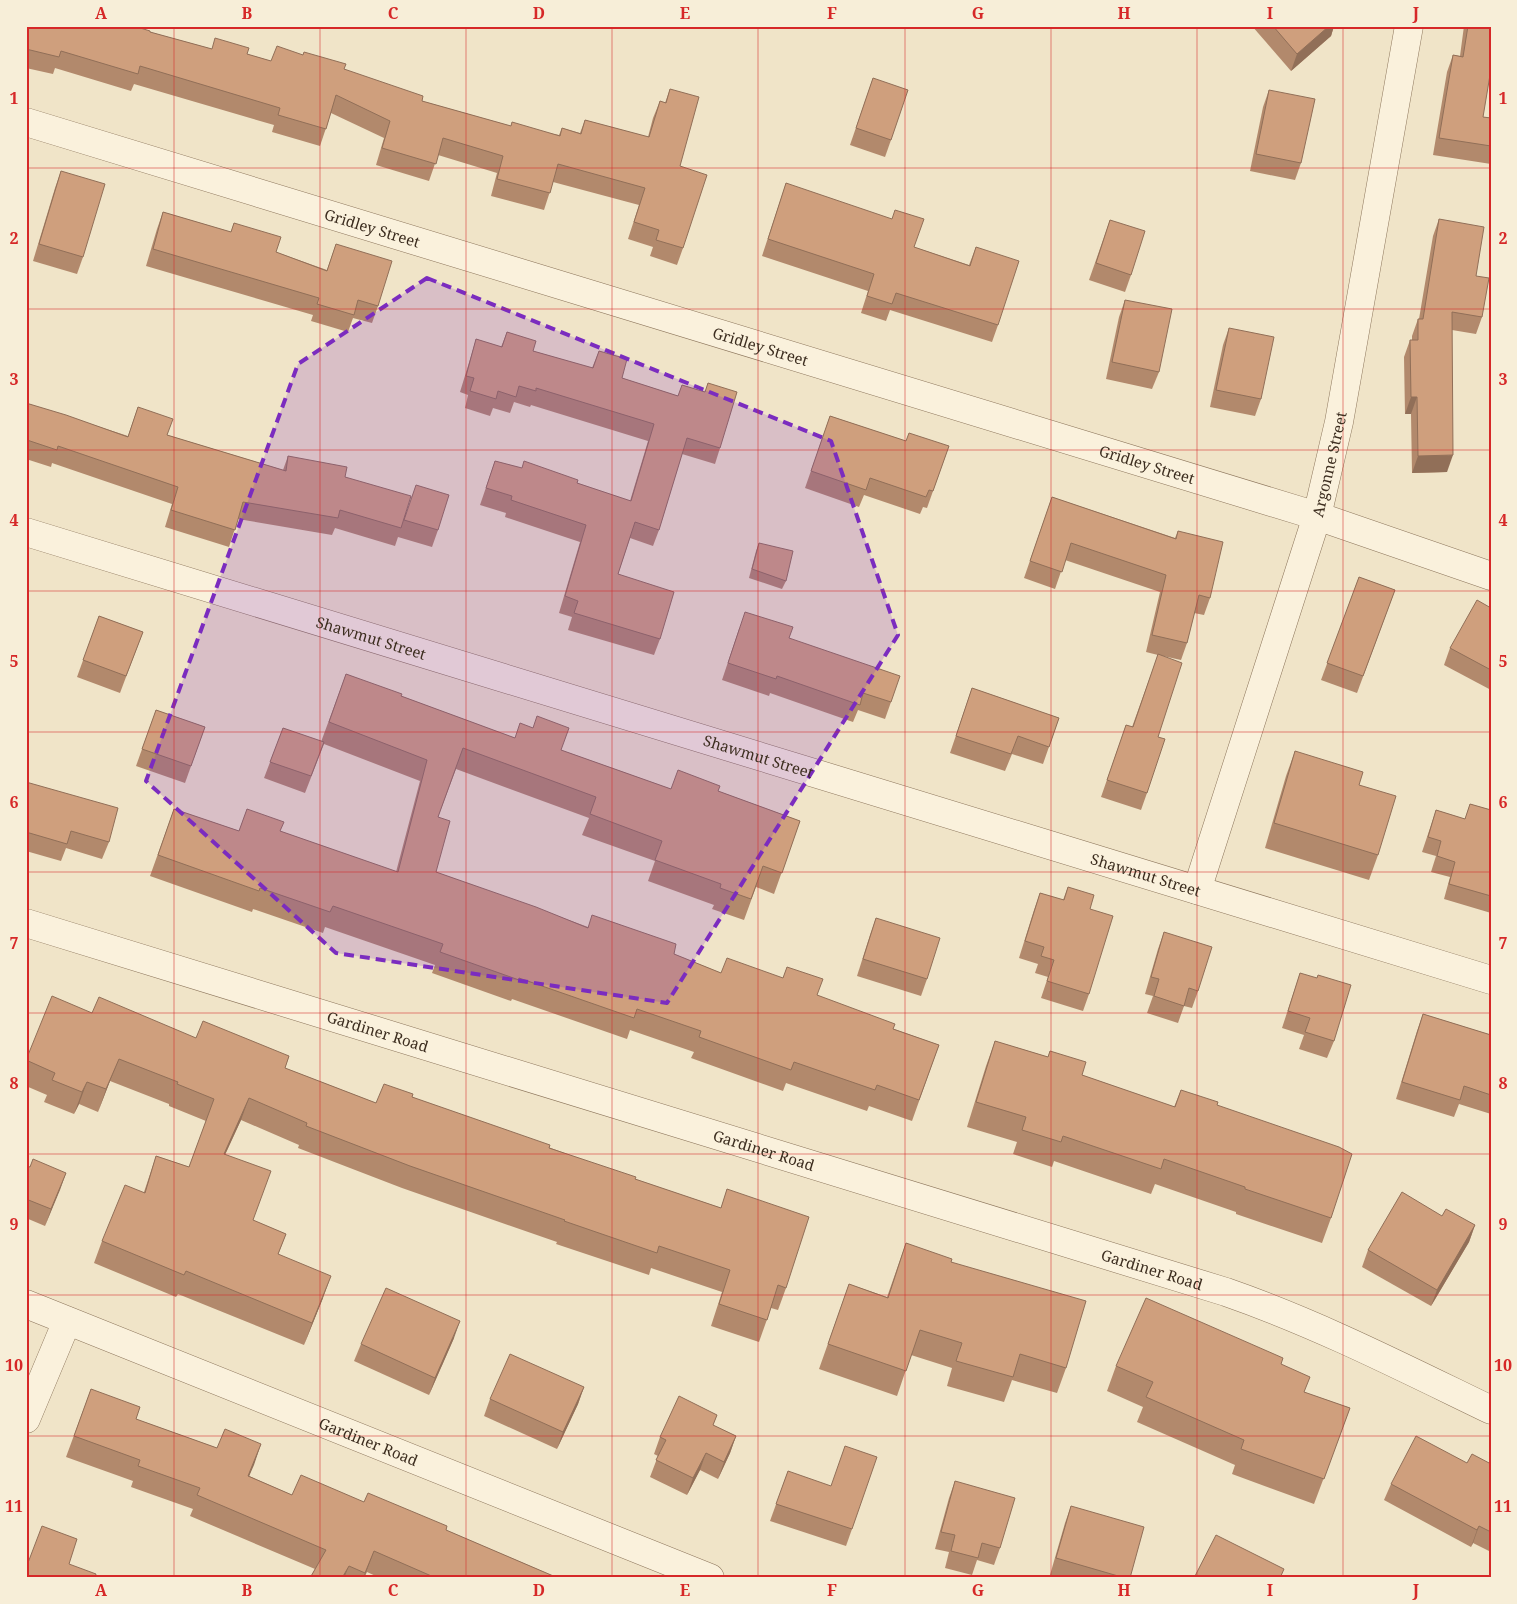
<svg xmlns="http://www.w3.org/2000/svg" width="1517" height="1604" viewBox="0 0 1517 1604" font-family="'Noto Serif',serif">
	<style>
		.lines { fill: none; stroke-linecap: round; stroke-linejoin: round }
		.minor-casing { stroke: #8d765c; stroke-width: 29 }
		.minor { stroke: #faf1dc; stroke-width: 28 }
		.wall { fill: #b2896c }
		.shaded-wall { fill: #916f58 }
		.building { fill: #cf9f7d; stroke: #916f58 }
		.marked { fill: #7b2cbf; fill-opacity: 0.2; stroke: #7b2cbf; stroke-width: 4; stroke-dasharray: 10 6; stroke-linejoin: round }
		.grid { fill: none; stroke: #d62828; stroke-width: 1; stroke-opacity: 0.55 }
		.labels { text-anchor: middle; dominant-baseline: central; stroke-width: 4.5; stroke-linejoin: round; paint-order: stroke }
		.street-label { font-size: 15px; fill: #3d2e20; stroke: #f7eed8 }
		.neatline { fill: none; stroke: #d62828; stroke-width: 2 }
		.grid-label { font-size: 16px; text-anchor: middle; font-weight: bold; fill: #d62828 }
	</style>
	<rect width="100%" height="100%" fill="#f0e4c8"/>
	<g class="lines">
		<g class="minor-casing">
			<g id="minor">
				<path id="s1" d="M26 122 1317 516 1491 576"/>
				<path id="s2" d="M26 532 1491 980"/>
				<path id="s3" d="M1197 890 1317 516 1339 422 1409 26"/>
				<path id="s4" d="M26 923 1226 1292C1318 1324 1404 1368 1491 1410"/>
				<path id="s5" d="M26 1304 710 1578"/>
				<path d="M26 1419 67 1321"/>
			</g>
		</g>
		<use href="#minor" class="minor"/>
	</g>
	<g class="wall">
		<path d="M26 26 150 32 212 49 247 54 271 61 344 69 422 101 511 126 559 135 562 128 580 133 585 120 648 137 653 118 660 101 665 103 670 89 680 166 683 248 677 265 650 256 653 247 628 239 639 205 553 182 544 210 491 196 497 173 438 155 429 181 376 165 384 138 331 113 320 146 272 132 274 125 134 84 131 91 55 68 53 74 26 68Z"/>
		<path d="M1252 26H1334L1331 36 1291 71Z"/>
		<path d="M1464 26H1491L1483 117 1491 118V164L1433 155 1447 72 1453 55 1460 56Z"/>
		<path d="M873 78 891 140 885 157 850 145Z"/>
		<path d="M1269 90 1301 163 1295 180 1250 171 1263 107Z"/>
		<path d="M61 171 83 257 77 274 33 261 55 188Z"/>
		<path d="M786 183 914 247 969 265 976 247 998 325 992 342 890 310 886 321 861 313 868 291 762 256Z"/>
		<path d="M163 212 231 232 234 223 276 252 327 270 336 244 378 306 372 323 353 318 348 332 311 321 313 315 146 266 157 229Z"/>
		<path d="M1439 219 1476 276 1482 317 1476 334 1452 330 1447 472 1412 473 1411 414H1405L1404 357 1410 340H1412V336L1418 319H1419L1433 236Z"/>
		<path d="M1110 220 1131 275 1125 292 1089 280Z"/>
		<path d="M1125 300 1159 372 1152 389 1106 379 1119 317Z"/>
		<path d="M1229 328 1261 399 1255 416 1210 407 1223 345Z"/>
		<path d="M507 332 533 351 592 368 599 351 622 378 678 396 682 385 705 392 708 383 720 448 715 464 682 454 659 530 653 546 630 538 618 574 660 639 654 655 568 630 572 617 559 613 580 542 505 517 506 513 480 505 495 461 577 483 630 501 648 441 531 405 530 407 514 402 510 413 493 408 490 416 465 408 468 395 460 392 471 356 476 339 501 347Z"/>
		<path d="M26 403 128 436 138 407 167 435 283 470 288 456 345 477 406 513 438 530 432 547 398 537 395 546 335 528 332 535 238 519 229 547 165 527 172 504 52 463 51 467 26 459Z"/>
		<path d="M830 416 906 441 949 446 927 508 923 507 920 514 864 495 859 507 805 488Z"/>
		<path d="M1052 497 1175 538 1178 531 1210 598 1204 615 1194 613 1187 643 1181 660 1163 656 1158 737 1147 793 1141 810 1101 797 1126 725 1132 727 1158 655 1146 652 1160 592 1065 560 1055 589 1024 578Z"/>
		<path d="M759 543 786 581 782 589 749 578 756 551Z"/>
		<path d="M1359 577 1395 590 1357 693 1321 680Z"/>
		<path d="M1491 608V690L1444 665 1450 648Z"/>
		<path d="M99 616 143 632 120 693 77 677Z"/>
		<path d="M739 629 789 638 891 702 885 719 858 710 853 722 770 693 769 696 722 680Z"/>
		<path d="M346 674 401 696 515 738 561 750 671 789 718 791 800 821 774 894 756 887 744 920 712 909 714 905 648 881 655 861 582 835 589 818 456 769 438 817 436 872 588 927 674 954 721 973 783 978 787 967 817 995 894 1029 939 1045 912 1121 869 1106 867 1111 786 1083 783 1091 691 1058 694 1052 630 1030 627 1039 512 999 511 1001 432 973 435 965 325 927 323 933 253 909 252 912 150 876 174 809 239 831 247 809 280 831 396 872 420 781 324 744 305 793 264 778 283 728 321 742Z"/>
		<path d="M972 688 1059 718 1043 764 1012 754 1005 771 950 753Z"/>
		<path d="M156 710 205 727 185 783 136 766Z"/>
		<path d="M1295 751 1359 785 1378 855 1369 880 1265 848 1286 776Z"/>
		<path d="M26 782 109 842 102 859 66 848 61 861 26 851Z"/>
		<path d="M1470 804 1491 810V913L1444 899 1450 877 1431 872 1436 856 1422 852 1436 810 1465 819Z"/>
		<path d="M1068 887 1090 909 1089 994 1083 1011 1041 998 1048 977 1035 973 1038 964 1019 958 1034 910 1040 893 1063 900Z"/>
		<path d="M876 918 927 979 921 996 857 976 870 935Z"/>
		<path d="M1164 932 1198 991 1192 1008 1184 1006 1178 1023 1147 1013 1153 996 1145 994 1158 949Z"/>
		<path d="M1300 973 1334 1041 1327 1058 1299 1049 1304 1035 1282 1028Z"/>
		<path d="M92 1013 196 1038 289 1056 285 1068 376 1103 412 1097 635 1179 721 1208 727 1189 786 1288 778 1310 771 1308 759 1342 711 1326 722 1292 651 1268 649 1275 556 1244 557 1242 402 1188 298 1148 299 1145 241 1120 225 1155 253 1220 286 1234 278 1255 323 1298 304 1345 178 1294 176 1297 94 1263 102 1241 144 1192 156 1156 189 1167 206 1121 169 1106V1104L110 1081 98 1112 79 1104 74 1114 44 1102 47 1095 26 1086V1059Z"/>
		<path d="M1423 1014 1491 1035V1114L1459 1104 1454 1117 1396 1099 1417 1031Z"/>
		<path d="M995 1041 1048 1057 1050 1051 1082 1075 1174 1107 1181 1090 1217 1105 1331 1218 1322 1243 1236 1214V1212L1155 1184 1151 1194 1054 1161 1052 1167 1013 1154 1017 1142 967 1127 986 1066Z"/>
		<path d="M26 1166 30 1167 66 1173 45 1226 26 1218Z"/>
		<path d="M1442 1216 1475 1225 1469 1242 1431 1306 1362 1267 1368 1250Z"/>
		<path d="M906 1243 951 1262 1066 1368 1057 1393 1012 1380 1004 1402 947 1386 952 1368 911 1355 897 1396 819 1369 849 1284 887 1297Z"/>
		<path d="M454 1338 429 1395 354 1361 361 1344Z"/>
		<path d="M1281 1364 1304 1392 1350 1408 1314 1504 1232 1474 1235 1465 1137 1422 1143 1407 1107 1391 1116 1366Z"/>
		<path d="M584 1387 578 1404 557 1449 484 1416 490 1399Z"/>
		<path d="M91 1389 136 1419 217 1448 261 1444 249 1476 292 1495 364 1502 446 1530 558 1578H380L367 1572 364 1578H310L315 1569 190 1516 193 1509 131 1487 133 1481 66 1457Z"/>
		<path d="M717 1415 713 1425 736 1436 730 1453 718 1479 700 1470 687 1495 650 1477 658 1456 654 1454 660 1437Z"/>
		<path d="M1467 1463 1491 1464V1552L1473 1543 1471 1547 1384 1500 1391 1484Z"/>
		<path d="M788 1471 852 1529 846 1546 770 1521Z"/>
		<path d="M955 1481 1000 1548 994 1565 977 1560 972 1575 945 1568 949 1552 935 1549 949 1498Z"/>
		<path d="M1071 1506 1130 1578H1059L1050 1575 1065 1523Z"/>
	</g>
	<g class="shaded-wall">
		<path d="M1329 26H1334L1331 36 1291 71 1297 54Z"/>
		<path d="M1411 397H1417L1411 414H1405Z"/>
		<path d="M1453 455 1447 472 1412 473 1418 456Z"/>
		<path d="M119 1059 110 1081 98 1112 106 1089Z"/>
		<path d="M87 1082 79 1104 74 1114 82 1092Z"/>
		<path d="M249 1098 241 1120 215 1176 224 1154Z"/>
		<path d="M66 1173 60 1190 45 1226 51 1209Z"/>
		<path d="M1475 1225 1469 1242 1431 1306 1437 1290Z"/>
		<path d="M331 1276 323 1298 304 1345 312 1323Z"/>
		<path d="M460 1321 454 1338 429 1395 435 1378Z"/>
		<path d="M584 1387 578 1404 557 1449 563 1432Z"/>
		<path d="M736 1436 730 1453 718 1479 724 1462Z"/>
		<path d="M261 1444 254 1465 240 1497 248 1476Z"/>
		<path d="M706 1453 700 1470 687 1495 693 1478Z"/>
		<path d="M1479 1526 1473 1543 1471 1547 1477 1530Z"/>
		<path d="M374 1551 364 1578H363Z"/>
		<path d="M349 1566 344 1578H342Z"/>
	</g>
	<g class="building">
		<path d="M26 26H134L150 31V32L212 49 215 38 249 48 247 54 271 61 277 46 303 55 304 52 346 64 344 69 423 96 422 101 511 126 512 122 560 136 562 128 581 134 585 120 649 137 660 101 666 103 670 89 699 97 680 166 707 175 683 248 656 240 659 230 634 222 645 188 558 164 550 193 497 179 503 156 443 138 436 164 382 148 390 121 336 95 326 129 278 115 280 108 140 66 138 74 61 51 59 57 26 49Z"/>
		<path d="M1273 26H1329L1297 54Z"/>
		<path d="M1468 26H1491V69L1483 117 1491 118V146L1439 138 1453 55 1463 57Z"/>
		<path d="M873 78 908 90 891 140 856 128Z"/>
		<path d="M1269 90 1315 99 1301 163 1256 154Z"/>
		<path d="M61 171 105 184 83 257 39 244Z"/>
		<path d="M786 183 892 219 895 210 924 219 914 247 970 266 976 247 1019 261 998 325 896 293 892 304 867 296 874 274 768 239Z"/>
		<path d="M163 212 231 232 234 223 281 237 276 252 327 271 336 244 392 261 378 306 358 300 354 315 317 304 319 298 153 249Z"/>
		<path d="M1439 219 1484 227 1476 276 1489 278 1482 317 1452 312 1453 455 1418 456 1417 397H1411L1410 340H1418V319H1423Z"/>
		<path d="M1110 220 1145 231 1131 275 1096 263Z"/>
		<path d="M1125 300 1172 309 1159 372 1112 362Z"/>
		<path d="M1229 328 1274 337 1261 399 1216 390Z"/>
		<path d="M507 332 536 341 533 351 593 368 599 351 627 359 622 378 678 396 682 385 705 392 708 383 737 392 720 448 687 438 659 530 635 522 618 574 674 592 660 639 574 613 578 601 565 596 586 525 511 500 512 496 486 488 495 461 522 468 524 461 578 480 577 483 631 501 654 424 536 388V391L519 386 516 397 498 391 496 399 470 391 474 378 466 376 476 339 502 347Z"/>
		<path d="M26 403 66 415 128 437 138 407 173 419 167 435 286 471 288 456 347 467 345 477 411 496 401 528 340 510 338 518 243 502 235 530 171 510 178 487 58 446 57 450 27 440 26 443Z"/>
		<path d="M830 416 906 441 909 433 949 446 933 491 929 490 926 497 870 478 866 490 811 471Z"/>
		<path d="M416 485 449 495 438 530 404 520Z"/>
		<path d="M1052 497 1176 539 1178 531 1223 542 1210 598 1199 595 1187 643 1152 635 1166 575 1071 543 1062 572 1030 561Z"/>
		<path d="M759 543 793 551 786 581 752 569Z"/>
		<path d="M1359 577 1395 590 1363 676 1327 663Z"/>
		<path d="M1477 600 1491 608V670L1450 648Z"/>
		<path d="M745 612 793 627 789 638 900 676 891 702 863 693 860 705 777 676 776 679 728 663Z"/>
		<path d="M99 616 143 632 126 676 83 660Z"/>
		<path d="M1158 654 1182 663 1158 737 1165 739 1147 793 1107 780 1126 725 1133 727Z"/>
		<path d="M346 674 402 694 401 696 515 738 520 723 533 728 537 716 569 728 561 750 671 789 678 770 720 786 718 791 800 821 782 873 763 866 751 899 720 888 721 884 655 860 662 841 590 814 596 797 463 748 438 817 450 821 436 872 536 907 588 928 592 915 676 944 674 954 721 973 727 958 783 978 787 967 823 979 817 995 895 1024 893 1029 939 1045 919 1100 877 1085 875 1090 794 1062 791 1070 699 1037 701 1031 637 1009 634 1018 519 978V980L440 952 443 944 333 906 330 912 260 888 259 891 158 855 174 809 239 831 247 809 284 822 280 831 398 872 427 760 329 722Z"/>
		<path d="M972 688 1059 718 1049 747 1018 736 1011 754 956 736Z"/>
		<path d="M156 710 205 727 191 766 142 749Z"/>
		<path d="M283 728 324 742 311 776 270 762Z"/>
		<path d="M1295 751 1363 772 1359 785 1396 796 1378 855 1274 823Z"/>
		<path d="M26 782 118 808 109 842 71 831 67 844 26 832Z"/>
		<path d="M1470 804 1491 810V896L1449 884 1455 862 1437 856 1441 841 1428 837 1436 810 1465 819Z"/>
		<path d="M1068 887 1094 895 1090 909 1113 916 1089 994 1047 981 1054 960 1041 956 1044 947 1025 941 1040 893 1064 900Z"/>
		<path d="M876 918 940 938 927 979 863 959Z"/>
		<path d="M1164 932 1212 947 1198 991 1189 988 1184 1006 1154 996 1159 979 1151 977Z"/>
		<path d="M1300 973 1317 978 1318 975 1351 985 1334 1041 1305 1032 1310 1018 1288 1011Z"/>
		<path d="M52 996 92 1013 99 997 196 1038 203 1021 289 1056 285 1068 376 1103 384 1084 413 1094 412 1097 550 1145 549 1148 636 1177 635 1179 721 1208 727 1189 809 1217 786 1288 778 1285 767 1320 719 1304 730 1270 659 1246 657 1253 564 1221 565 1220 410 1166 306 1126 307 1123 249 1098 224 1154 271 1171 253 1220 286 1234 278 1254 331 1276 312 1323 186 1271 184 1275 102 1241 125 1185 145 1193 156 1156 189 1167 214 1099 177 1084 178 1082 119 1059 106 1089 87 1082 82 1092 52 1080 55 1073 26 1060Z"/>
		<path d="M1423 1014 1491 1035V1095L1464 1086 1460 1100 1402 1082Z"/>
		<path d="M995 1041 1048 1057 1050 1051 1086 1062 1082 1075 1175 1107 1181 1090 1218 1102 1217 1105 1339 1147 1352 1154 1331 1218 1245 1189V1187L1164 1159 1161 1169 1063 1136 1061 1142 1022 1130 1026 1117 976 1102Z"/>
		<path d="M33 1159 66 1173 51 1209 26 1199V1166L30 1167Z"/>
		<path d="M1402 1192 1442 1216 1446 1209 1475 1225 1437 1290 1368 1250Z"/>
		<path d="M906 1243 952 1259 951 1262 1086 1301 1066 1368 1020 1354 1013 1377 956 1361 962 1343 920 1330 906 1371 828 1344 849 1284 888 1298Z"/>
		<path d="M386 1288 460 1321 435 1378 361 1344Z"/>
		<path d="M1146 1298 1283 1358 1281 1364 1310 1377 1304 1392 1350 1408 1324 1479 1241 1449 1244 1440 1146 1397 1153 1382 1116 1366Z"/>
		<path d="M510 1354 584 1387 563 1432 490 1399Z"/>
		<path d="M91 1389 140 1407 136 1419 217 1448 225 1429 261 1444 248 1476 292 1495 301 1475 364 1502 368 1493 447 1526 446 1530 558 1578H436L374 1551 365 1573 349 1566 342 1578H310L326 1550 197 1495 200 1488 138 1466 140 1460 74 1436Z"/>
		<path d="M679 1396 717 1415 713 1425 736 1436 724 1462 706 1453 693 1478 656 1460 666 1440 660 1437Z"/>
		<path d="M1416 1436 1467 1463 1472 1454 1491 1464V1532L1479 1526 1477 1530 1391 1484Z"/>
		<path d="M845 1446 877 1457 852 1529 776 1504 788 1471 831 1486Z"/>
		<path d="M955 1481 1015 1498 1000 1548 982 1543 978 1558 951 1551 955 1535 941 1532Z"/>
		<path d="M1071 1506 1144 1527 1130 1578H1125L1056 1558Z"/>
		<path d="M42 1526 77 1539 69 1564 96 1574 95 1578H26V1568Z"/>
		<path d="M1216 1535 1284 1569 1280 1578H1194Z"/>
	</g>
	<path class="marked" d="M427 278 831 441 898 635 667 1003 336 953 146 781 298 364Z"/>
	<path class="grid" d="M174 26V1578M320 26V1578M466 26V1578M612 26V1578M758 26V1578M905 26V1578M1051 26V1578M1197 26V1578M1343 26V1578M26 168H1491M26 309H1491M26 450H1491M26 591H1491M26 732H1491M26 872H1491M26 1013H1491M26 1154H1491M26 1295H1491M26 1436H1491"/>
	<g class="labels">
		<g class="street-label">
			<text stroke="none"><textPath href="#s1" startOffset="362">Gridley Street</textPath></text>
			<text stroke="none"><textPath href="#s1" startOffset="768">Gridley Street</textPath></text>
			<text stroke="none"><textPath href="#s1" startOffset="1172">Gridley Street</textPath></text>
			<text stroke="none"><textPath href="#s3" startOffset="446">Argonne Street</textPath></text>
			<text stroke="none"><textPath href="#s2" startOffset="361">Shawmut Street</textPath></text>
			<text stroke="none"><textPath href="#s2" startOffset="766">Shawmut Street</textPath></text>
			<text stroke="none"><textPath href="#s2" startOffset="1171">Shawmut Street</textPath></text>
			<text stroke="none"><textPath href="#s4" startOffset="368">Gardiner Road</textPath></text>
			<text stroke="none"><textPath href="#s4" startOffset="772">Gardiner Road</textPath></text>
			<text stroke="none"><textPath href="#s4" startOffset="1178">Gardiner Road</textPath></text>
			<text stroke="none"><textPath href="#s5" startOffset="369">Gardiner Road</textPath></text>
		</g>
	</g>
	<rect width="1517" height="1604" fill="none" stroke="#f7eed8" stroke-width="55"/>
	<rect x="28" y="28" width="1462" height="1548" class="neatline"/>
	<g class="grid-label">
		<text x="101" y="19">A</text>
		<text x="247" y="19">B</text>
		<text x="393" y="19">C</text>
		<text x="539" y="19">D</text>
		<text x="685" y="19">E</text>
		<text x="832" y="19">F</text>
		<text x="978" y="19">G</text>
		<text x="1124" y="19">H</text>
		<text x="1270" y="19">I</text>
		<text x="1416" y="19">J</text>
		<text x="14" y="104">1</text>
		<text x="1503" y="104">1</text>
		<text x="14" y="244">2</text>
		<text x="1503" y="244">2</text>
		<text x="14" y="385">3</text>
		<text x="1503" y="385">3</text>
		<text x="14" y="526">4</text>
		<text x="1503" y="526">4</text>
		<text x="14" y="667">5</text>
		<text x="1503" y="667">5</text>
		<text x="14" y="808">6</text>
		<text x="1503" y="808">6</text>
		<text x="14" y="949">7</text>
		<text x="1503" y="949">7</text>
		<text x="14" y="1089">8</text>
		<text x="1503" y="1089">8</text>
		<text x="14" y="1230">9</text>
		<text x="1503" y="1230">9</text>
		<text x="14" y="1371">10</text>
		<text x="1503" y="1371">10</text>
		<text x="14" y="1512">11</text>
		<text x="1503" y="1512">11</text>
		<text x="101" y="1596">A</text>
		<text x="247" y="1596">B</text>
		<text x="393" y="1596">C</text>
		<text x="539" y="1596">D</text>
		<text x="685" y="1596">E</text>
		<text x="832" y="1596">F</text>
		<text x="978" y="1596">G</text>
		<text x="1124" y="1596">H</text>
		<text x="1270" y="1596">I</text>
		<text x="1416" y="1596">J</text>
	</g>
</svg>
